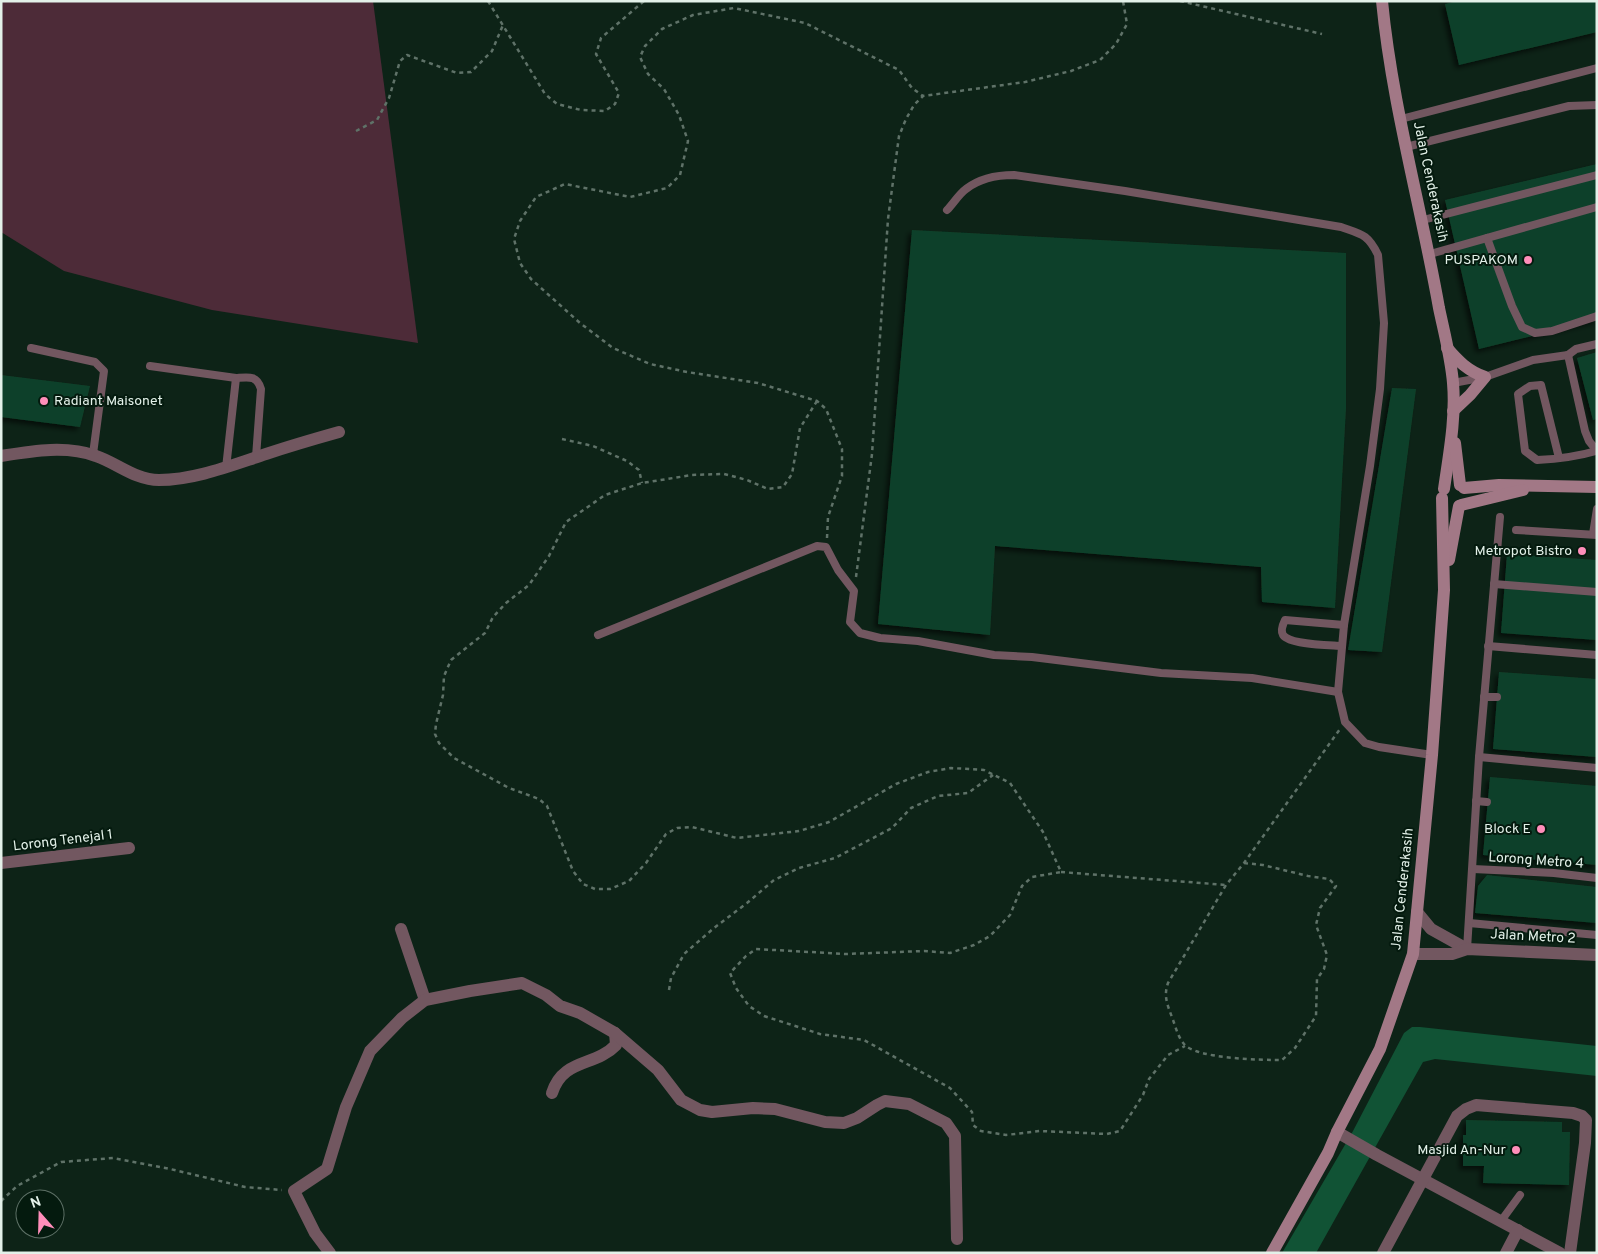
<svg xmlns="http://www.w3.org/2000/svg" width="1598" height="1254" viewBox="0 0 1598 1254" font-family="Overpass,sans-serif">
	<style>
		.green { fill: #4d2b38 }
		.water { fill: #115335 }
		.building { fill: #11412a; filter: url(#shadow) }
		.lines { fill: none; stroke-linecap: round; stroke-linejoin: round }
		.path { stroke: #5f7268; stroke-width: 2.5; stroke-dasharray: 4 4; stroke-linecap: butt }
		.lane { stroke: #725760; stroke-width: 8 }
		.street { stroke: #725760; stroke-width: 12 }
		.secondary { stroke: #a27886; stroke-width: 12 }
		.poi-dot { fill: #ff8eba; stroke: #041a0e; stroke-width: 2 }
		.labels { text-anchor: middle; dominant-baseline: central; stroke-width: 4; stroke-linejoin: round; paint-order: stroke }
		.street-label { font-size: 14px; fill: #e3f1e9; stroke: #041a0e }
		.poi-label { font-size: 14px; fill: #e3f1e9; stroke: #041a0e; text-anchor: end }
	</style>
	<defs>
		<filter id="shadow"><feDropShadow dx="-3.5" dy="3.5" stdDeviation="2.5" flood-color="#0009"/></filter>
	</defs>
	<rect width="100%" height="100%" fill="#0d2317"/>
	<path class="green" d="M1 1H373L418 343 212 310 64 271 1 232Z"/>
	<path class="water" d="M1412 1027H1420L1597 1046V1076L1435 1059 1423 1062 1316 1253H1282L1353 1131 1404 1033Z"/>
	<g class="building">
		<path d="M1457 1H1597V32L1459 65 1445 4Z"/>
		<path d="M1597 164V320L1479 349 1445 200Z"/>
		<path d="M912 230 1346 253V408L1335 608 1262 602 1261 567 995 546 990 635 878 624Z"/>
		<path d="M1597 352V419L1593 420 1577 358Z"/>
		<path d="M1 375 90 386 80 427 1 417Z"/>
		<path d="M1392 388 1416 389 1382 652 1348 650Z"/>
		<path d="M1507 554 1597 560V640L1501 633Z"/>
		<path d="M1499 672 1597 679V757L1493 749Z"/>
		<path d="M1490 777 1597 786V865L1483 855Z"/>
		<path d="M1487 875 1597 887V923L1475 913 1478 886Z"/>
		<path d="M1466 1120 1562 1122V1132H1570L1569 1185 1483 1183 1484 1166H1463V1135H1466Z"/>
	</g>
	<g class="lines">
		<g class="path">
			<path d="M488 1 545 94 557 104 581 110 605 111 615 104 619 93 596 54 601 38 644 1"/>
			<path d="M1180 1 1322 34"/>
			<path d="M356 131 377 120 389 98 400 61 407 55 457 73 471 72 492 51 503 25"/>
			<path d="M817 401 800 428 792 474 783 487 768 489 747 480 724 474 692 475 642 483 605 495 566 522 549 556 529 585 506 603 493 617 485 633 451 660 444 676 443 695 436 724 435 734 439 743 454 758 509 788 539 799 547 806 573 871 583 884 595 889H610L629 881 646 863 666 834 677 828 692 827 737 838 799 831 829 822 896 784 928 772 951 768 984 770 1010 783 1043 832 1061 872 1032 877 1022 886 1010 915 990 936 974 945 950 953 924 951 846 954 756 949 746 956 730 973 736 988 749 1006 764 1016 820 1034 864 1040 950 1088 972 1112 973 1125 981 1131 1006 1135 1040 1131 1107 1134 1120 1131 1143 1095 1149 1079 1168 1055 1185 1046"/>
			<path d="M562 439 593 446 627 461 639 470 642 483"/>
			<path d="M827 538 828 517 842 476V449L826 409 817 401 758 383 687 372 650 364 613 348 580 323 531 279 520 263 514 239 520 221 536 197 565 184 630 197 667 188 680 175 688 141 679 115 664 89 648 74 640 57 645 46 662 29 693 15 734 8 805 23 899 70 912 88 923 96"/>
			<path d="M856 577 872 454 888 219 899 136 906 119 914 105 923 96 1025 82 1071 71 1100 60 1116 44 1127 24 1123 1"/>
			<path d="M1244 863 1263 865 1308 876 1329 879 1336 886 1320 908 1316 925 1327 955 1324 969 1317 979 1316 1016 1295 1048 1282 1060C1263 1060 1196 1059 1184 1044 1178 1037 1176 1028 1173 1020 1168 1006 1163 997 1168 983L1226 885 1244 863 1340 729"/>
			<path d="M1061 872 1226 885"/>
			<path d="M669 990 671 978 684 954 714 928 747 903 774 880 799 868 835 858 892 828 911 808 938 796 968 793 993 775"/>
			<path d="M1 1201 17 1186 61 1162 113 1158 170 1169 245 1187 282 1190"/>
		</g>
		<g class="lane">
			<path d="M1401 119 1597 68"/>
			<path d="M1406 147 1569 106 1597 105"/>
			<path d="M947 210C953 204 959 194 966 189 980 178 997 175 1014 175L1125 191 1341 227C1361 234 1368 234 1378 255L1384 323 1380 389 1370 466 1344 625 1338 692 1345 722 1365 743 1379 747 1432 755"/>
			<path d="M1423 220 1597 175"/>
			<path d="M1487 238 1512 306 1522 327 1535 333 1552 331 1597 316"/>
			<path d="M1430 254 1597 207"/>
			<path d="M31 348 95 362 104 371 93 454"/>
			<path d="M1568 355 1585 431 1589 441 1597 451"/>
			<path d="M150 366 236 378C249 377 257 375 261 389L256 457"/>
			<path d="M1453 383 1485 377 1533 360 1568 355 1576 349 1597 344"/>
			<path d="M1559 458 1541 385 1530 386 1518 394 1525 451 1537 460C1557 459 1576 457 1596 451"/>
			<path d="M226 468 236 378"/>
			<path d="M1516 530 1597 535"/>
			<path d="M1593 534 1597 509"/>
			<path d="M1494 584 1597 592"/>
			<path d="M598 635 817 546 826 547 838 570 854 591 850 622 860 633 880 638 918 641 994 655 1032 657 1161 673 1252 678 1338 692"/>
			<path d="M1342 646C1329 645 1290 645 1283 635 1280 630 1283 624 1285 620L1344 625"/>
			<path d="M1488 646 1597 655"/>
			<path d="M1484 697H1497"/>
			<path d="M1479 757 1597 768"/>
			<path d="M1476 801 1487 802"/>
			<path d="M1473 869 1554 873 1597 878"/>
			<path d="M1469 923 1597 935"/>
			<path d="M1467 949 1479 757 1500 517"/>
			<path d="M1501 1221 1520 1195"/>
		</g>
		<g class="street">
			<path d="M1 456C32 451 66 445 96 456 117 463 135 480 159 480 195 480 232 465 266 454 290 446 314 439 339 432"/>
			<path d="M1 863 129 848"/>
			<path d="M1417 912 1431 929 1467 949"/>
			<path d="M401 929 425 1000"/>
			<path d="M1413 954H1452L1467 949 1597 955"/>
			<path d="M552 1093C563 1058 595 1067 616 1045L615 1033"/>
			<path d="M1337 1132 1377 1155 1560 1253"/>
			<path d="M330 1253 315 1233 294 1191 327 1169 346 1107 370 1051 402 1018 425 1000 470 991 522 983 546 995 560 1006 580 1013 615 1033 658 1070 681 1100 700 1110 712 1112 753 1108 775 1109 825 1122 844 1123 857 1118 877 1105 885 1101 909 1104 946 1123 955 1136 957 1239"/>
			<path d="M1383 1253 1457 1116 1466 1109 1476 1105 1573 1113 1582 1116 1586 1120 1585 1143 1570 1253"/>
			<path d="M1506 1253 1518 1230"/>
		</g>
		<g class="secondary">
			<path d="M1382 1C1392 105 1421 206 1439 308 1444 332 1451 358 1453 383 1456 418 1449 454 1444 489"/>
			<path d="M1447 348C1458 361 1468 371 1485 377L1470 395 1453 411"/>
			<path d="M1455 443 1460 485"/>
			<path d="M1464 488 1499 485 1597 487"/>
			<path d="M1461 505 1523 490"/>
			<path d="M1449 560 1459 506"/>
			<path d="M1272 1253 1328 1153 1337 1132 1380 1049 1413 954 1432 755 1444 590 1442 498"/>
		</g>
	</g>
	<g class="poi-dot">
		<circle cx="1528" cy="260" r="5"/>
		<circle cx="44" cy="401" r="5"/>
		<circle cx="1582" cy="551" r="5"/>
		<circle cx="1541" cy="829" r="5"/>
		<circle cx="1516" cy="1150" r="5"/>
	</g>
	<g class="labels">
		<g class="street-label">
			<text transform="translate(1430 182) rotate(78)">Jalan Cenderakasih</text>
			<text transform="translate(63 841) rotate(-7)">Lorong Tenejal 1</text>
			<text transform="translate(1536 861) rotate(4)">Lorong Metro 4</text>
			<text transform="translate(1403 889) rotate(-84)">Jalan Cenderakasih</text>
			<text transform="translate(1533 937) rotate(3)">Jalan Metro 2</text>
		</g>
		<g class="poi-label">
			<text x="1518" y="260">PUSPAKOM</text>
			<text x="54" y="401" text-anchor="start">Radiant Maisonet</text>
			<text x="1572" y="551">Metropot Bistro</text>
			<text x="1531" y="829">Block E</text>
			<text x="1506" y="1150">Masjid An-Nur</text>
		</g>
	</g>
	<rect width="1598" height="1254" fill="none" stroke="#e3f1e9" stroke-width="5"/>
	<g transform="translate(40 1214) rotate(340)"><circle r="24" fill="#041a0e" stroke="#5d7066"/>
	<path d="M0-4L9 19L0 12L-9 19Z" fill="#ff8eba"/>
	<text y="-8" font-size="14" font-weight="bold" text-anchor="middle" fill="#e3f1e9">N</text>
	</g>
</svg>
